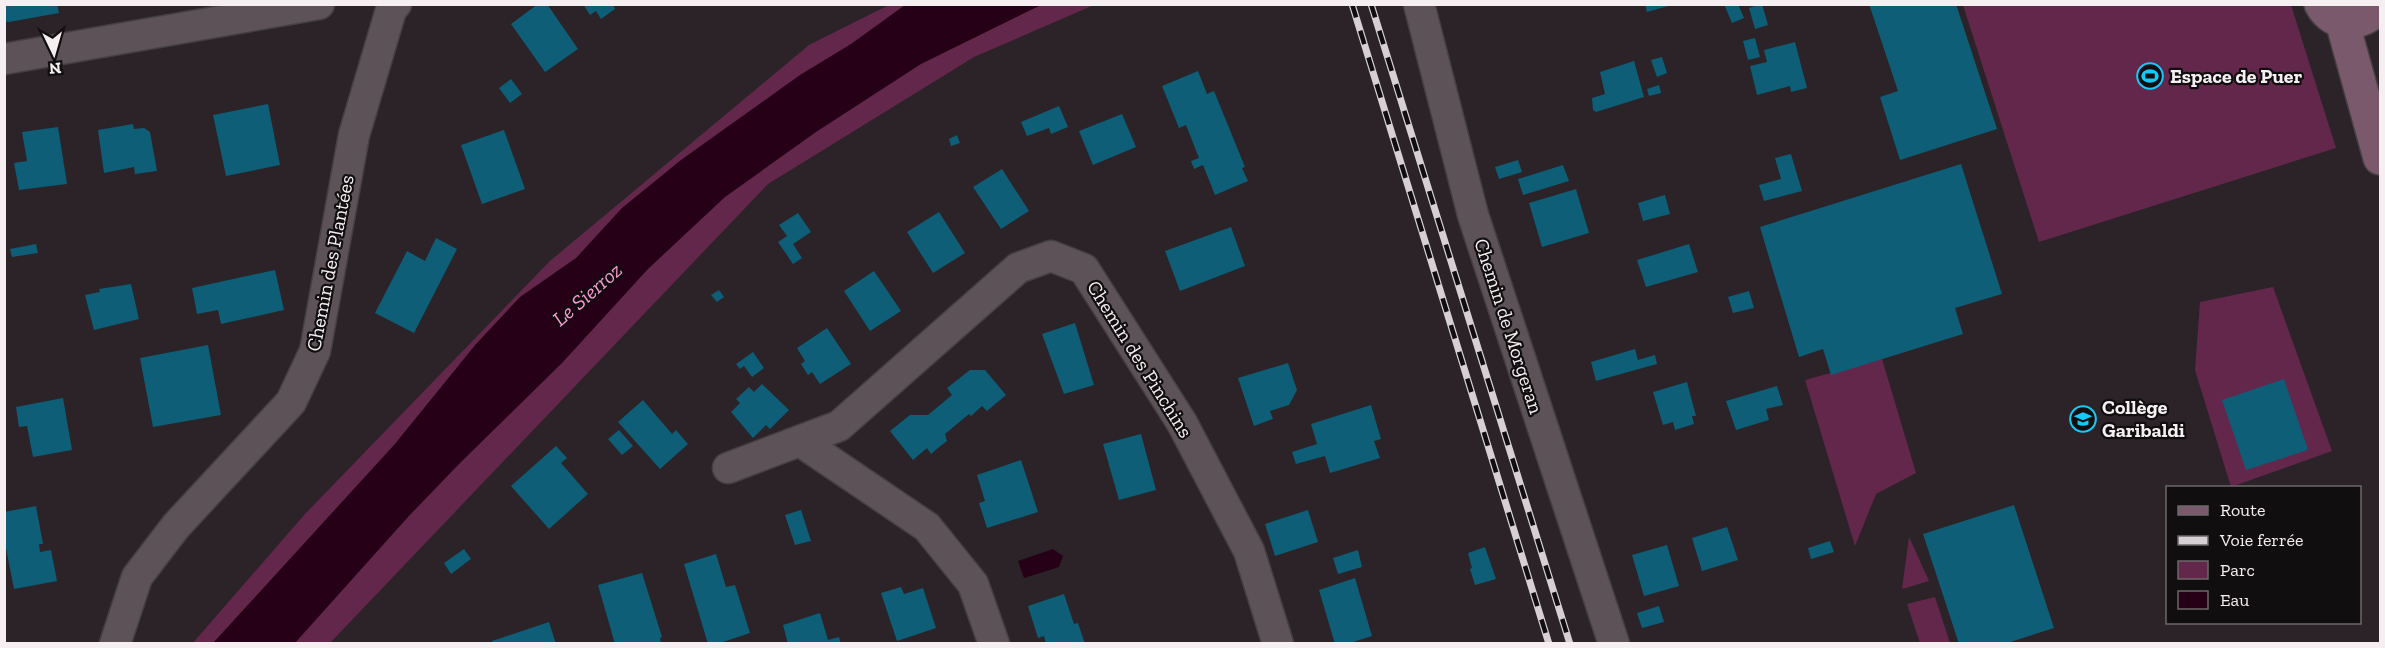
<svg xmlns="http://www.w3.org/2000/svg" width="2385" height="648" viewBox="0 0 2385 648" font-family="'Zilla Slab',serif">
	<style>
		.green { fill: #64274c }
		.water { fill: #250017 }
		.building { fill: #0d5e76 }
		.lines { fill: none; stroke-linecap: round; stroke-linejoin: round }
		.street-casing { stroke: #463f42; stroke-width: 33 }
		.secondary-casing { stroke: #463f42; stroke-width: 36 }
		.street { stroke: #5c5257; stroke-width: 30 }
		.secondary { stroke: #79596b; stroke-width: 33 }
		.rail-casing { stroke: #d6cfd3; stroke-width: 7 }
		.rail { stroke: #110e10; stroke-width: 4.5; stroke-dasharray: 14; stroke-linecap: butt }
		.labels { text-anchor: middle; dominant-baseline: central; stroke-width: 4.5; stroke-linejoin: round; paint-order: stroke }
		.poi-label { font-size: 20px; font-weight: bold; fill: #f5eff2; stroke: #110e10; text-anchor: start }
		.street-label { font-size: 20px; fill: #f5eff2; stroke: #110e10 }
		.water-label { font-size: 21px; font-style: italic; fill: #fa9bd1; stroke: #110e10 }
	</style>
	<rect width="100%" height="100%" fill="#2b2328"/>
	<g class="green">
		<path d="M889 5H1094L974 57 768 184 330 643 192 644 305 514 550 261 809 45Z"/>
		<path d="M1963 5H2291L2336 148 2039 242Z"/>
		<path d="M2273 287 2332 451 2231 487 2195 370 2200 302Z"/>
		<path d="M1882 359 1916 473 1876 494 1855 546 1805 380Z"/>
		<path d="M1909 537 1929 581 1902 589Z"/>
		<path d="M1935 597 1950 643H1920L1907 604Z"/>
	</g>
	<g class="water">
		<path d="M905 5H1041L921 64 816 132 725 197 648 269 562 363 460 463 408 517 295 643H213L394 445 476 344 520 297 576 258 622 208 681 160 800 75 851 44Z"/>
		<path d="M1053 549 1063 556 1059 567 1024 578 1018 561Z"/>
	</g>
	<g class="building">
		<path d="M4 4H57L59 13 9 22 4 21Z"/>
		<path d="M538 4H547L578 49 545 72 511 24Z"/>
		<path d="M583 4H613L615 9 601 19 596 11 590 15Z"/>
		<path d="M1645 4H1672V5L1647 12Z"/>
		<path d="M1724 4H1738L1744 18 1732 23Z"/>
		<path d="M1762 4 1768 25 1755 29 1749 8Z"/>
		<path d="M1869 4H1956L1997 129 1900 160 1880 97 1898 91Z"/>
		<path d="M1755 38 1760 57 1748 60 1743 41Z"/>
		<path d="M1795 42 1807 88 1791 92 1790 86 1757 95 1750 66 1767 62 1764 50Z"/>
		<path d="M1662 57 1667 73 1657 77 1651 60Z"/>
		<path d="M1634 61 1644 97 1596 112 1593 110 1592 98 1605 94 1600 72Z"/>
		<path d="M1198 71 1207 94 1214 91 1245 167 1242 168 1248 181 1215 195 1203 165 1194 169 1191 161 1199 158 1186 125 1179 128 1162 86Z"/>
		<path d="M511 79 522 94 510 103 499 88Z"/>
		<path d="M1659 85 1661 93 1649 96 1647 89Z"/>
		<path d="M268 104 280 165 226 176 213 115Z"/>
		<path d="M1059 106 1068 127 1051 134 1049 128 1027 136 1021 122Z"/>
		<path d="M1122 114 1136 147 1093 165 1079 131Z"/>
		<path d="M133 124 134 129 144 128 150 132 157 171 135 174 134 167 104 173 98 130Z"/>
		<path d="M58 127 67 184 19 190 14 163 27 161 22 132Z"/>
		<path d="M504 130 525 189 482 204 461 145Z"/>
		<path d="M957 135 960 143 951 146 949 139Z"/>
		<path d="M1791 154 1802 191 1764 201 1759 185 1781 179 1775 158Z"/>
		<path d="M1518 160 1522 172 1499 179 1495 167Z"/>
		<path d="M1961 164 2002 294 1955 308 1963 334 1831 375 1823 349 1799 357 1760 227Z"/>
		<path d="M1563 165 1569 181 1523 195 1518 179Z"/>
		<path d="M1002 169 1029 211 1001 229 973 187Z"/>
		<path d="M1576 189 1589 233 1542 247 1529 203Z"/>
		<path d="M1665 195 1670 214 1643 221 1638 203Z"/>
		<path d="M939 212 965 253 933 273 907 232Z"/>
		<path d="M798 213 811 232 793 244 802 258 793 264 778 242 787 236 779 225Z"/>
		<path d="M1231 227 1245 266 1180 291 1165 251Z"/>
		<path d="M436 238 457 249 414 333 375 313 407 251 425 261Z"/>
		<path d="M36 244 38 253 12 257 10 249Z"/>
		<path d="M1689 244 1698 272 1646 287 1637 260Z"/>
		<path d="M275 270 284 310 221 324 218 310 197 314 192 288Z"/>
		<path d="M874 271 901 311 870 331 844 291Z"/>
		<path d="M131 284 139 319 94 330 85 295 100 292 99 289Z"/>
		<path d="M719 290 724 297 717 302 711 295Z"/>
		<path d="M1749 291 1754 308 1733 313 1728 297Z"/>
		<path d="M1075 323 1094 385 1064 394 1042 334Z"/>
		<path d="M827 328 851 364 820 384 812 372 808 375 801 364 805 361 797 348Z"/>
		<path d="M208 345 221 415 153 427 140 358Z"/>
		<path d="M1635 349 1638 360 1655 355 1657 364 1596 381 1591 362Z"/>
		<path d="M753 352 764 368 752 377 744 366 740 369 736 364Z"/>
		<path d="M1288 363 1297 390 1289 405 1270 411 1273 419 1254 426 1238 378Z"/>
		<path d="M970 370H985L1006 395 987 411 982 406 971 416 969 414 945 434 947 441 938 448 931 454 927 448 913 460 890 431 910 415H928L952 395 947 388Z"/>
		<path d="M2284 379 2308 450 2246 470 2222 400Z"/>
		<path d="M1687 382 1696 416H1692L1694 424 1675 430 1673 422 1663 425 1653 392Z"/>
		<path d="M762 384 789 410 770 429 766 425 753 438 731 412 740 403 736 399 749 387 754 392Z"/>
		<path d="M1777 386 1783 405 1766 409 1769 420 1736 430 1726 401Z"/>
		<path d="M63 398 72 450 33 457 27 426 19 427 16 407Z"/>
		<path d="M643 400 672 434 676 430 688 444 660 469 618 422Z"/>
		<path d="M1371 405 1381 439 1374 441 1380 458 1330 473 1325 456 1296 464 1292 452 1317 444 1311 424Z"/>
		<path d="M619 430 633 446 622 455 608 439Z"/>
		<path d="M1141 434 1156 490 1119 500 1103 444Z"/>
		<path d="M556 446 567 458 561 463 588 494 549 529 511 486Z"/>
		<path d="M1021 460 1038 512 987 528 979 503 985 501 977 475Z"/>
		<path d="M2014 505 2054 628 2004 644H1959L1923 534Z"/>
		<path d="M36 506 43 544H39L40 552 51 550 57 581 14 589 4 538V512Z"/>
		<path d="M801 510 811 541 795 545 785 515Z"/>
		<path d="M1308 510 1318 542 1275 556 1265 524Z"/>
		<path d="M1727 527 1738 560 1702 571 1692 538Z"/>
		<path d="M1830 541 1834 552 1811 559 1808 548Z"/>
		<path d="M1667 545 1679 586 1644 596 1632 555Z"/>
		<path d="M1485 547 1496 579 1475 585 1470 569 1472 568 1468 553Z"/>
		<path d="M464 549 471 559 451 574 444 563Z"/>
		<path d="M1358 550 1362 567 1338 574 1333 558Z"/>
		<path d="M716 554 726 587 735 585 750 633 717 644H708L684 564Z"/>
		<path d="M642 573 662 637 660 638 661 644H615L598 585Z"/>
		<path d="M1355 578 1372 636 1347 644H1335L1319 590Z"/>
		<path d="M901 587 904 594 923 588 936 628 897 641 881 593Z"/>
		<path d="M1064 594 1074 624 1078 623 1085 644H1046L1044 636 1038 638 1028 606Z"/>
		<path d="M1659 606 1664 622 1642 628 1637 613Z"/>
		<path d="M820 613 828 640 839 637 841 644H788L783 625Z"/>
		<path d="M549 622 556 644H493L492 641Z"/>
	</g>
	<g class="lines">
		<g class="street-casing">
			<g id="street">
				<path d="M1419 4 1473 215 1614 644"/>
				<path d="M4 59 319 4"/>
				<path d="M800 441 927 527 973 584 994 644"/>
				<path d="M728 468 839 426 1018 268 1051 256 1084 269 1182 423 1249 551 1278 644"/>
				<path d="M115 644 137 577 176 526 291 402 315 351 354 135 391 10 396 4"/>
			</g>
		</g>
		<g class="secondary-casing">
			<g id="secondary">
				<path d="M2321 4C2334 29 2364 25 2380 6"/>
				<path d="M2342 21 2380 158"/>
			</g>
		</g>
		<use href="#street" class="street"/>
		<use href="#secondary" class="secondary"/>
		<g class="rail-casing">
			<g id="rail">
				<path d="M1352 4 1549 644"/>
				<path d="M1371 4 1570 644"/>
			</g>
		</g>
		<use href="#rail" class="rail"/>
	</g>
	<defs>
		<g id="stadium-ring" transform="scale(1.35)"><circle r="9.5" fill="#110e10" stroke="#14cafb" stroke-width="1.5"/><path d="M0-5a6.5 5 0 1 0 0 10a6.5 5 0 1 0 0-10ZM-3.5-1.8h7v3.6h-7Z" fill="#14cafb"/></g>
		<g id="school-ring" transform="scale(1.35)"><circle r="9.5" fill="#110e10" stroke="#14cafb" stroke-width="1.5"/><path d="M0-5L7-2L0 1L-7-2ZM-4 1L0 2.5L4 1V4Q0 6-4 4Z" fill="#14cafb"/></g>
	</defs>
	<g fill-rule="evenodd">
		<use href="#stadium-ring" x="2150" y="76"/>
		<use href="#school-ring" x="2083" y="419"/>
	</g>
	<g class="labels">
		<g class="poi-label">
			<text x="2170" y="76">Espace de Puer</text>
			<text x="2102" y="407">Collège<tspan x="2102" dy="23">Garibaldi</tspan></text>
		</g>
		<g class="street-label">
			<text transform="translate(330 263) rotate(-79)">Chemin des Plantées</text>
			<text transform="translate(1509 326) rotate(72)">Chemin de Morgeran</text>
			<text transform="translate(1140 359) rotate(58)">Chemin des Pinchins</text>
		</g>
		<g class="water-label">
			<text transform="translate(587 294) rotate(-41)">Le Sierroz</text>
		</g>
	</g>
	<rect width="2385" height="648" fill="none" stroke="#f5eff2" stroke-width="12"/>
	<rect x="2166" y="486" width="195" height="138" fill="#110e10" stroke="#6c686a" stroke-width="1.5"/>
	<rect x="2178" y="506" width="30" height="9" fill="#79596b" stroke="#6c686a" stroke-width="1.5"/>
	<text x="2220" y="516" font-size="18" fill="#f5eff2">Route</text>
	<rect x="2178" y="536" width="30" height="9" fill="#d6cfd3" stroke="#6c686a" stroke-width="1.5"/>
	<text x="2220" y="546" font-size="18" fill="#f5eff2">Voie ferrée</text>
	<rect x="2178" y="561" width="30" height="18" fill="#64274c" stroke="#6c686a" stroke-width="1.5"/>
	<text x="2220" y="576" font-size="18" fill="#f5eff2">Parc</text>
	<rect x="2178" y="591" width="30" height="18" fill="#250017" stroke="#6c686a" stroke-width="1.5"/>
	<text x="2220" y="606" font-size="18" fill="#f5eff2">Eau</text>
	<g transform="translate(54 54) rotate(175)" stroke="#110e10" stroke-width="4.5" paint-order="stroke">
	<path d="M0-4.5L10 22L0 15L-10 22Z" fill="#f5eff2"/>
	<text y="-9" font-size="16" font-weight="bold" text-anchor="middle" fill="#f5eff2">N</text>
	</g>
</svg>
